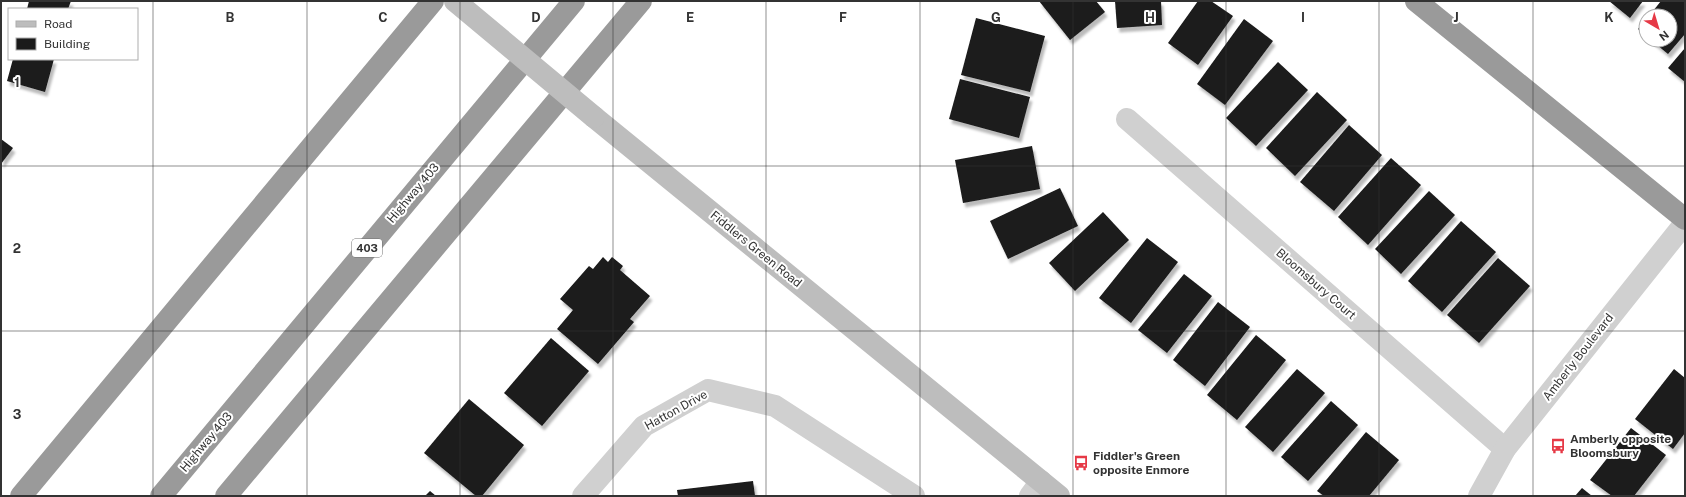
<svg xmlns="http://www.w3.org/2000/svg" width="1686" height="497" viewBox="0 0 1686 497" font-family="'Public Sans',sans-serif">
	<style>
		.building { fill: #1a1a1a; filter: url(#shadow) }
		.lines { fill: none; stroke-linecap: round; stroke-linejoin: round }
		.minor { stroke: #d0d0d0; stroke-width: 22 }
		.tertiary { stroke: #d0d0d0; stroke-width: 22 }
		.secondary { stroke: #bdbdbd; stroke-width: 22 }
		.motorway { stroke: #9a9a9a; stroke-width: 22 }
		.secondary-bridge { stroke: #bdbdbd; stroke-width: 22 }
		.grid { fill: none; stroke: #333; stroke-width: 1; stroke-opacity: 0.55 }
		.labels { text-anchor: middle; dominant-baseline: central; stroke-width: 4; stroke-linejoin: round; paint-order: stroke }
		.shield { fill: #fff; stroke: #707070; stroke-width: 1 }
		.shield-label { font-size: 11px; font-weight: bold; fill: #333 }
		.street-label { font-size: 12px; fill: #333; stroke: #fff }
		.poi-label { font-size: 12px; font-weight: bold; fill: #333; stroke: #fff; text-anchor: start }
		.grid-label { font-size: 13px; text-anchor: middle; font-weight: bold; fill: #333; stroke: #fff; stroke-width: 4; stroke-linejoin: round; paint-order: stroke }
	</style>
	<defs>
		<filter id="shadow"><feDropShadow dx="2.5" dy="4.5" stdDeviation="1" flood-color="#0004"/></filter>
	</defs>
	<rect width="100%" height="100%" fill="#fff"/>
	<g class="building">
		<path d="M29 1H71L68 9H27Z"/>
		<path d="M1039 1H1096L1105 12 1070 40Z"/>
		<path d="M1115 1H1161L1162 25 1117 28Z"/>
		<path d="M1198 1H1211L1233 16 1198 65 1168 43Z"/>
		<path d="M1609 1H1643L1630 18Z"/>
		<path d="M1661 1H1685V34L1668 54 1651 40H1670V16H1649Z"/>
		<path d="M976 18 1045 36 1030 92 961 75Z"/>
		<path d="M1244 19 1273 41 1225 105 1197 84Z"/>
		<path d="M1646 19V36L1638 29Z"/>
		<path d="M1685 48V82L1668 68Z"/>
		<path d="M13 59H54L45 92 7 81Z"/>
		<path d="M1278 62 1308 90 1256 146 1226 118Z"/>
		<path d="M960 79 1030 97 1019 138 949 119Z"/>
		<path d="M1317 92 1347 120 1295 176 1266 148Z"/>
		<path d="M1349 125 1382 155 1334 211 1300 182Z"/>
		<path d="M1 139 13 148 1 164Z"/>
		<path d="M1032 146 1040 189 963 203 955 160Z"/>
		<path d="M1391 158 1421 185 1368 245 1338 217Z"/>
		<path d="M1060 188 1078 226 1008 259 990 221Z"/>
		<path d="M1429 191 1455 215 1401 274 1375 249Z"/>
		<path d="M1103 212 1129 240 1075 291 1049 263Z"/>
		<path d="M1461 221 1496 252 1442 312 1408 281Z"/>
		<path d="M1147 238 1178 262 1131 323 1099 298Z"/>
		<path d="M603 257 608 262 612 257 623 266 620 270 650 296 630 319 634 322 598 364 557 329 573 310 560 299 589 266 593 269Z"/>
		<path d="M1498 258 1530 286 1479 343 1447 315Z"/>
		<path d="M1184 274 1212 296 1167 353 1138 330Z"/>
		<path d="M1218 302 1250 327 1205 386 1173 360Z"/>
		<path d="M1256 335 1286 360 1237 420 1207 395Z"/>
		<path d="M551 338 589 371 542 426 504 393Z"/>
		<path d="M1297 369 1325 393 1273 452 1245 427Z"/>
		<path d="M1674 369 1685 378V433L1673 449 1635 419Z"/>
		<path d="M469 399 524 445 482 496H476L424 453Z"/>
		<path d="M1331 401 1358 425 1308 481 1281 457Z"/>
		<path d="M1631 428 1666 455 1634 496H1612L1590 480Z"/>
		<path d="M1366 432 1399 460 1369 496H1324L1317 491Z"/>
		<path d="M753 481 755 496H678L677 490Z"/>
		<path d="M1582 488 1592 496H1575Z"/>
		<path d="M430 491 436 496H425Z"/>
	</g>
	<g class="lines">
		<g class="minor">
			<path d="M1127 119 1505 449"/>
			<path d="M583 496 644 426 708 390 775 406 914 496"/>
			<path d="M1030 496 1041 481"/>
		</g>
		<path class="tertiary" d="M1479 496 1505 449 1685 223"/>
		<path class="secondary" d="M594 117 1059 496"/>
		<g class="motorway">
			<path d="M1416 1 1685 219"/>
			<path d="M21 496 433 1"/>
			<path d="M161 496 574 1"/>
			<path d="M226 496 641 1"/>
		</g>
		<path class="secondary-bridge" d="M455 1 594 117"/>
	</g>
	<path class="grid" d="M153 1V496M307 1V496M460 1V496M613 1V496M766 1V496M920 1V496M1073 1V496M1226 1V496M1379 1V496M1533 1V496M1 166H1685M1 331H1685"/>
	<defs>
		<g id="bus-bare" transform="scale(1.2)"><path d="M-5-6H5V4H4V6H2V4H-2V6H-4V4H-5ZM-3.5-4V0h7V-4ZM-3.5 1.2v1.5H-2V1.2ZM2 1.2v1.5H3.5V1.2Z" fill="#e63946" stroke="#fff" stroke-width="2.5" paint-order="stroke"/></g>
	</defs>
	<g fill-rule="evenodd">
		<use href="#bus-bare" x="1558" y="446"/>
		<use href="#bus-bare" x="1081" y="463"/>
	</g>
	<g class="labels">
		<rect class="shield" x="352" y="239" width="30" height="18" rx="3"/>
		<g class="shield-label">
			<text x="367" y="248">403</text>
		</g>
		<g class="street-label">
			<text transform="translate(413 193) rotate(-50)">Highway 403</text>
			<text transform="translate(756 249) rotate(39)">Fiddlers Green Road</text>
			<text transform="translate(1316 284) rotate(41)">Bloomsbury Court</text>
			<text transform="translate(1578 357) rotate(-52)">Amberly Boulevard</text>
			<text transform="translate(676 410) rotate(-29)">Hatton Drive</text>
			<text transform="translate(206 442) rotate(-50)">Highway 403</text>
		</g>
		<g class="poi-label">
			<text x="1570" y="439">Amberly opposite<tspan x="1570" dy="14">Bloomsbury</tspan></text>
			<text x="1093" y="456">Fiddler's Green<tspan x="1093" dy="14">opposite Enmore</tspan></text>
		</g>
	</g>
	<g class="grid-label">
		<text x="230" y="22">B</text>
		<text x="383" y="22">C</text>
		<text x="536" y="22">D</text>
		<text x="690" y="22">E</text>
		<text x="843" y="22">F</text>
		<text x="996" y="22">G</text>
		<text x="1150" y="22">H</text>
		<text x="1303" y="22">I</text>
		<text x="1456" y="22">J</text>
		<text x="1609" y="22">K</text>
		<text x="17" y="87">1</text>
		<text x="17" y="253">2</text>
		<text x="17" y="419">3</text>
	</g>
	<rect width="1686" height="497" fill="none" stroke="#333333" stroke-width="4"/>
	<rect x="8" y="8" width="130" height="52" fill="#ffffff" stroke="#adadad"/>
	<rect x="16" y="21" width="20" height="6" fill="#bdbdbd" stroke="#adadad"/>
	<text x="44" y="28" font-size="12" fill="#333333">Road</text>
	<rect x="16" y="38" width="20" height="12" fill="#1a1a1a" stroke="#adadad"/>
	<text x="44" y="48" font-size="12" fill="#333333">Building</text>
	<g transform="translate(1658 28) rotate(142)"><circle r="19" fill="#ffffff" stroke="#adadad"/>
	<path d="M0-3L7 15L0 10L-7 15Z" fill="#e63946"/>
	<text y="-6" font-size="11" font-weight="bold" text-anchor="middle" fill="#333333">N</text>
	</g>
</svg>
